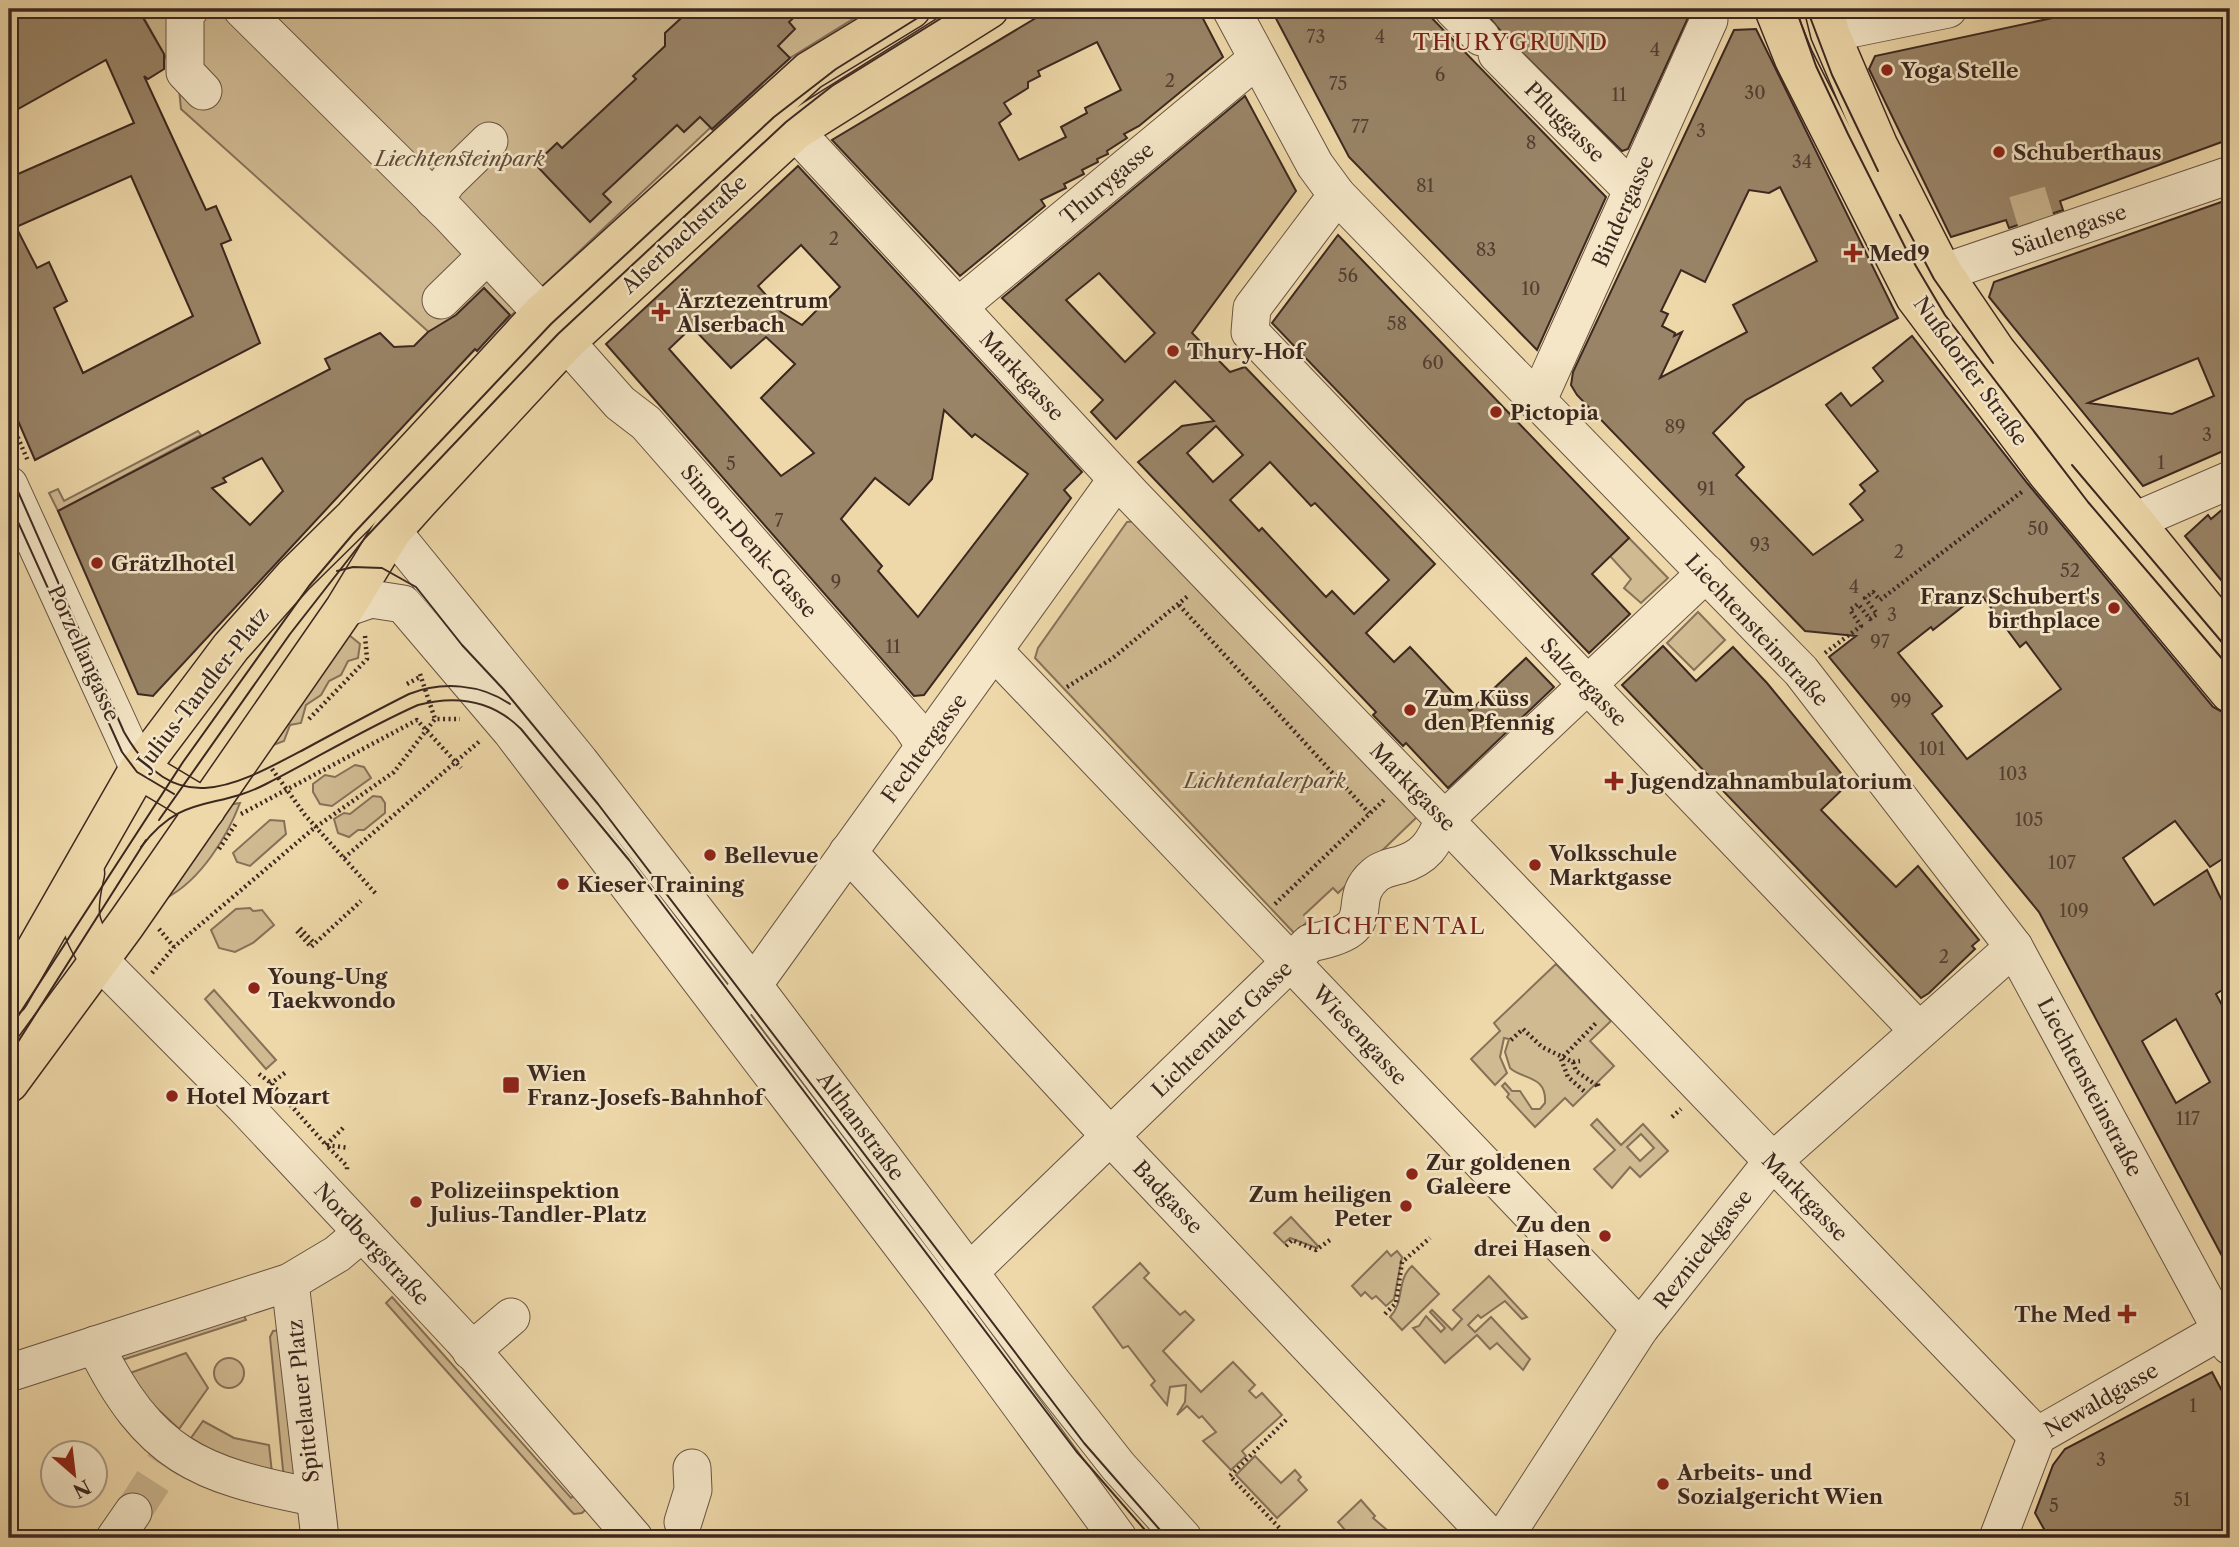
<svg xmlns="http://www.w3.org/2000/svg" width="2239" height="1547" viewBox="0 0 2239 1547" font-family="'Libre Caslon Text',serif">
	<style>
		.green { fill: #d0ba92; stroke: #867159; stroke-width: 2; fill-rule: evenodd }
		.building { fill: #998467; stroke: #3c2820; stroke-width: 2; fill-rule: evenodd }
		.lines { fill: none; stroke-linecap: round; stroke-linejoin: round }
		.minor-tunnel { stroke: #cab58e; stroke-width: 37; stroke-dasharray: 37 18; stroke-linecap: butt }
		.minor-casing { stroke: #685442; stroke-width: 39 }
		.major-casing { stroke: #3c2820; stroke-width: 41 }
		.path { stroke: #3c2820; stroke-width: 4.5; stroke-dasharray: 2 3.5; stroke-linecap: butt }
		.minor { stroke: #f4e6c7; stroke-width: 37 }
		.major { stroke: #eed8a9; stroke-width: 38 }
		.tram { stroke: #3c2820; stroke-width: 2 }
		.poi-dot { fill: #8f2418; stroke: #f4e6c7; stroke-width: 2.5 }
		.labels { text-anchor: middle; dominant-baseline: central; stroke-width: 5; stroke-linejoin: round; paint-order: stroke }
		.number-label { font-size: 18px; fill: #533f32 }
		.poi-label { font-size: 21px; font-weight: bold; fill: #3c2820; stroke: #f4e6c7; text-anchor: start }
		.street-label { font-size: 21px; fill: #3c2820; stroke: #f4e6c7 }
		.park-label { font-size: 21px; font-style: italic; fill: #614c3c; stroke: #f4e6c7 }
		.neighbourhood-label { font-size: 23px; letter-spacing: 2px; fill: #7a1f14; stroke: #f4e6c7 }
	</style>
	<rect width="100%" height="100%" fill="#eed8a9"/>
	<filter id="stains"><feTurbulence type="fractalNoise" baseFrequency=".00286" numOctaves="4"/><feColorMatrix values="0 0 0 0 .2 0 0 0 0 .09 0 0 0 0 .02 0 0 0 .5 -.17"/></filter>
	<radialGradient id="worn" r=".72"><stop offset=".6" stop-color="#630" stop-opacity="0"/><stop offset="1" stop-color="#630" stop-opacity=".3"/></radialGradient>
	<g class="green">
		<path d="M139 9H869L790 58 713 130 710 128 462 362 181 109 177 69 170 65Z"/>
		<path d="M198 431 201 435 58 511 49 493 58 489 64 501Z"/>
		<path d="M1138 521 1196 588 1417 817 1338 893 1333 888 1304 915 1308 921 1295 934 1035 658 1038 648 1127 522Z"/>
		<path d="M1629 538 1668 578 1641 603 1624 588 1631 579 1610 556Z"/>
		<path d="M1698 612 1725 640 1694 670 1667 643Z"/>
		<path d="M349 635 360 644 358 658 348 661 341 675 329 681 321 695 306 705 301 723 290 725 284 741 273 745 269 741Z"/>
		<path d="M355 765 364 767 371 778 332 806 320 804 313 792V784L325 775 335 777Z"/>
		<path d="M373 796 381 797 385 803V813L364 830H358L349 837 338 833 334 819 344 813 350 814Z"/>
		<path d="M240 803C227 837 201 879 168 897L227 805Z"/>
		<path d="M270 820 284 821 286 834 250 866 237 862 233 853Z"/>
		<path d="M250 908 253 911 262 910 274 925 253 943 235 952 219 948 211 930 236 909Z"/>
		<path d="M1556 964 1611 1021 1590 1041 1614 1066 1573 1106 1565 1098 1535 1127 1507 1097 1509 1094 1502 1086 1505 1083 1512 1091H1520L1532 1109H1540L1545 1103C1547 1075 1523 1080 1510 1068L1505 1052 1509 1039 1504 1038 1500 1057 1507 1073 1495 1085 1471 1059 1500 1031 1494 1023Z"/>
		<path d="M214 990 276 1060 266 1069 205 999Z"/>
		<path d="M1597 1119 1621 1145 1643 1124 1668 1151 1640 1177 1630 1167 1612 1188 1594 1169 1615 1150 1591 1125ZM1641 1134 1654 1148 1640 1161 1627 1147Z"/>
		<path d="M1291 1217 1318 1246 1317 1248 1290 1238 1284 1243 1274 1233Z"/>
		<path d="M1387 1251 1391 1256 1397 1251 1402 1257 1394 1299 1386 1306 1376 1296 1372 1299 1365 1292 1361 1296 1352 1286Z"/>
		<path d="M1140 1263 1149 1273 1144 1278 1180 1315 1185 1311 1194 1320 1163 1351 1201 1392 1233 1362 1255 1385 1249 1391 1256 1398 1262 1393 1282 1415 1242 1451 1246 1456 1231 1470 1203 1441 1216 1432 1202 1416 1199 1418 1187 1406 1177 1415 1185 1402 1186 1385 1170 1387 1167 1405 1151 1385 1155 1381 1128 1346 1123 1348 1093 1307Z"/>
		<path d="M1412 1266 1439 1294 1402 1330 1390 1317C1405 1302 1396 1280 1412 1266Z"/>
		<path d="M1489 1276 1527 1317 1522 1319 1505 1301 1481 1318 1478 1315 1468 1325 1475 1332 1491 1317 1530 1359 1523 1370 1497 1343 1490 1349 1477 1335 1445 1363 1413 1328 1419 1326 1426 1316 1441 1332 1445 1328 1430 1312 1432 1310 1452 1330 1462 1319 1453 1310Z"/>
		<path d="M392 1297 571 1498 580 1491 595 1501 582 1513 574 1514 570 1510 386 1303Z"/>
		<path d="M243 1314 246 1320 122 1360 118 1354Z"/>
		<path d="M281 1330 296 1475 284 1473 283 1470 270 1337 273 1331Z"/>
		<path d="M186 1353 208 1388 179 1429 151 1403 130 1373Z"/>
		<circle cx="229" cy="1373" r="15"/>
		<path d="M203 1421 234 1438 269 1445 272 1473 220 1456 191 1438Z"/>
		<path d="M1255 1456 1281 1483 1295 1470 1301 1477 1298 1480 1307 1490 1277 1518 1236 1475Z"/>
		<path d="M1361 1500 1375 1516 1373 1518 1393 1535 1390 1538H1352L1338 1522Z"/>
	</g>
	<g class="building">
		<path d="M9 9H138L164 54V69L148 79 144 76 206 210 216 206 231 240 221 244 260 343 35 460 9 400V178L134 123 106 60 9 114ZM131 176 193 316 83 373 54 308 67 301 49 262 37 268 16 227Z"/>
		<path d="M691 9H803L789 22 795 29 778 46 790 58 712 129 700 117 684 132 677 125 603 194 611 202 590 222 535 164 557 143 562 148 636 79 633 76 665 46V33Z"/>
		<path d="M1051 9H1198L1223 57 1139 126 1124 134 1127 138 1107 151 1108 154 1097 159 1098 162 1082 170 1084 174 1064 184 1066 188 1041 200 1045 206 960 276 832 140ZM1097 42 1121 90 1085 108 1087 113 1061 127 1066 137 1019 160 999 123 1011 114 1004 103 1028 88V82L1040 76 1038 71Z"/>
		<path d="M1271 9H1423L1606 197 1537 350 1349 157Z"/>
		<path d="M1482 9H1692L1628 149 1622 151 1504 35Z"/>
		<path d="M2070 9H2222L2226 21 2230 20V139L2060 201 2063 210 2009 228 2006 220 1951 237 1869 69 1875 56 2071 14Z"/>
		<path d="M1756 29 1898 318 1746 400 1713 433 1744 467 1736 475 1813 555 1863 520 1850 504 1865 491 1860 485 1878 471 1826 405 1841 393 1851 406 1883 381 1873 368 1912 336 2028 484 2213 707 2230 716V854L2210 867 2175 821 2123 858 2154 905 2207 870 2230 917V985L2216 994 2230 1020V1271L2039 912 1829 657 1856 636 1805 631 1577 395 1571 385 1573 372 1734 30ZM1780 187 1817 261 1733 305 1747 332 1660 378 1682 332 1674 336 1675 333 1662 326 1668 314 1661 311 1681 270 1705 282 1749 190 1769 193ZM1980 593 2020 647 2026 642 2061 689 1967 759 1932 714 1942 706 1898 653 1931 627 1933 630ZM2176 1019 2210 1082 2176 1103 2142 1041Z"/>
		<path d="M1245 96 1296 191 1192 333 1230 372 1245 367 1435 564 1366 633 1394 662 1410 647 1470 711 1526 658 1554 687 1448 788 1406 743 1403 746 1373 715 1376 712 1138 462 1182 426 1214 421 1175 381 1116 439 1091 412 1103 400 1002 298ZM1099 273 1155 333 1125 362 1066 300ZM1216 426 1243 455 1213 482 1187 453ZM1270 462 1311 506 1315 503 1389 580 1354 614 1332 591 1326 597 1262 528 1259 531 1230 500Z"/>
		<path d="M798 166 1082 472 1064 490 1071 498 924 695 914 696 606 344ZM801 245 840 287 802 325 781 312 758 286ZM692 327 731 368 766 337 795 364 761 398 814 453 781 476 669 349ZM944 410 972 437 975 434 1028 474 918 617 878 571 882 566 841 519 875 478 909 505 932 479Z"/>
		<path d="M2230 199V448L2143 486 1989 297 1994 282ZM2198 358 2214 396 2172 414 2088 403Z"/>
		<path d="M1338 235 1629 538 1592 574 1630 614 1589 653 1272 323Z"/>
		<path d="M484 288 510 315 477 351 475 349 153 696 138 694 58 511 330 369 325 359 380 333 394 347 414 346 428 332 456 315ZM262 458 283 491 250 525 212 488 226 482 223 478Z"/>
		<path d="M2230 503V591L2185 536 2208 515 2211 519Z"/>
		<path d="M1663 646 1696 681 1733 647 1767 683 1849 783 1821 810 1896 887 1918 866 1979 940 1972 946 1975 949 1929 993 1921 998 1622 685Z"/>
		<path d="M2212 1372 2230 1406V1538H2049L2035 1513 2053 1465 2065 1449Z"/>
	</g>
	<g class="lines">
		<g class="minor-tunnel">
			<path d="M2027 192 2037 225"/>
			<path d="M133 1512 173 1450"/>
		</g>
		<g class="minor-casing">
			<g id="minor">
				<path d="M190 9 185 12V72L203 91"/>
				<path d="M242 9 450 215 542 313"/>
				<path d="M1231 9 1315 165 1337 195 1801 671 2014 947 2230 1346"/>
				<path d="M1453 9 1481 37"/>
				<path d="M1830 33 1948 9"/>
				<path d="M1497 54 1632 190"/>
				<path d="M795 131 1132 495 2037 1436"/>
				<path d="M1337 195 1252 308 1250 332 1919 1031"/>
				<path d="M434 200 448 181 489 141"/>
				<path d="M1919 287 1945 272 2230 175"/>
				<path d="M441 300 487 255"/>
				<path d="M958 307 1257 59"/>
				<path d="M566 342 620 403 646 423 911 725 925 746"/>
				<path d="M1537 402 1709 20"/>
				<path d="M9 485 139 769"/>
				<path d="M392 531 580 762 753 985 1052 1382 1118 1466 1183 1538"/>
				<path d="M2107 533 2230 480"/>
				<path d="M345 608 371 599 403 604 511 731 942 1298 1118 1538"/>
				<path d="M994 651 1640 1328"/>
				<path d="M848 852 1111 1137 1491 1538"/>
				<path d="M99 960 244 1106 462 1339 634 1538"/>
				<path d="M737 1002 753 985 1117 479"/>
				<path d="M290 1282 320 1538"/>
				<path d="M953 1288 1310 943C1387 929 1342 903 1375 875 1382 869 1392 867 1400 865 1426 857 1433 844 1444 820L1706 573"/>
				<path d="M95 1345C149 1455 198 1475 313 1497"/>
				<path d="M471 1351 511 1317"/>
				<path d="M9 1373 290 1282 337 1254 362 1233"/>
				<path d="M683 1522 693 1490 692 1468"/>
				<path d="M115 1538 133 1512"/>
				<path d="M1504 1538 1640 1328 1772 1162 2014 947"/>
				<path d="M1998 1538 2037 1436 2222 1330"/>
			</g>
		</g>
		<g class="major-casing">
			<g id="major">
				<path d="M1774 9 1794 59 1915 297 2047 473 2230 693"/>
				<path d="M1824 9 1830 33 1878 145 1943 273 1996 351 2230 639"/>
				<path d="M139 769 206 809"/>
				<path d="M85 873C75 915 78 923 99 960"/>
				<path d="M9 996 137 772 231 647 294 576 354 517 542 313 809 71 911 9"/>
				<path d="M9 1083 126 924 345 608 392 531 417 503 566 342 795 131 989 9"/>
			</g>
		</g>
		<g class="path">
			<path d="M9 417 28 461"/>
			<path d="M1179 605 1369 813"/>
			<path d="M1825 653 1861 626 1850 610 1858 604 1870 619 1877 614 1865 598 1873 592 1880 600 2023 491"/>
			<path d="M420 674 435 719"/>
			<path d="M407 684 420 677"/>
			<path d="M1067 687 1113 658 1189 595"/>
			<path d="M309 719 367 659 365 636"/>
			<path d="M272 769 305 815 377 895"/>
			<path d="M241 814 417 720 461 768"/>
			<path d="M219 849 237 822"/>
			<path d="M344 858 481 740"/>
			<path d="M1275 904 1385 799"/>
			<path d="M300 928 314 943"/>
			<path d="M159 929 174 947"/>
			<path d="M297 931 311 947 361 901"/>
			<path d="M152 973 174 947 313 829 394 772 435 719H460"/>
			<path d="M1511 1040 1523 1029 1542 1047 1573 1062 1576 1071 1599 1087 1597 1082"/>
			<path d="M1573 1062 1580 1061"/>
			<path d="M259 1074 271 1083 326 1145 349 1148"/>
			<path d="M270 1084 286 1072"/>
			<path d="M1584 1091 1568 1077 1561 1059 1597 1022"/>
			<path d="M1672 1117 1681 1109"/>
			<path d="M343 1128 326 1145 347 1166V1171"/>
			<path d="M1286 1246 1292 1240 1316 1250 1330 1240"/>
			<path d="M1385 1314 1396 1303 1402 1262 1430 1238"/>
			<path d="M1286 1420 1230 1476 1289 1538"/>
			<path d="M577 1532 586 1538"/>
		</g>
		<use href="#minor" class="minor"/>
		<use href="#major" class="major"/>
		<g class="tram">
			<path d="M1796 9 1816 66 1848 134 1907 251 1945 315 2088 502 2230 668"/>
			<path d="M1807 9 1832 75 1878 171"/>
			<path d="M1900 215 1934 279 1993 363"/>
			<path d="M2072 465 2226 647"/>
			<path d="M9 471 124 732C174 820 233 787 303 750 338 731 373 712 409 694 442 681 481 684 510 704"/>
			<path d="M9 502 122 752 137 772 174 794"/>
			<path d="M337 571 353 567 382 568 416 587 462 645 504 690 598 804 1084 1443 1167 1538"/>
			<path d="M159 820 290 634 365 538 558 334 786 122 832 86 956 9"/>
			<path d="M141 847C183 792 214 811 266 784 317 758 366 728 418 705 456 695 492 700 521 729L629 860 1076 1451 1152 1538"/>
			<path d="M9 1030 183 762 309 586 353 534 551 324 774 117 836 69 932 9"/>
			<path d="M9 1056 146 840"/>
		</g>
	</g>
	<g class="poi-dot">
		<circle cx="1887" cy="70" r="7"/>
		<circle cx="1999" cy="152" r="7"/>
		<path d="M1849.5 242.5h7v7h7v7h-7v7h-7v-7h-7v-7h7z"/>
		<path d="M657.5 301.5h7v7h7v7h-7v7h-7v-7h-7v-7h7z"/>
		<circle cx="1173" cy="351" r="7"/>
		<circle cx="1496" cy="412" r="7"/>
		<circle cx="97" cy="563" r="7"/>
		<circle cx="2114" cy="608" r="7"/>
		<circle cx="1410" cy="710" r="7"/>
		<path d="M1610.5 770.5h7v7h7v7h-7v7h-7v-7h-7v-7h7z"/>
		<circle cx="710" cy="855" r="7"/>
		<circle cx="1535" cy="865" r="7"/>
		<circle cx="563" cy="884" r="7"/>
		<circle cx="254" cy="988" r="7"/>
		<rect x="502" y="1076" width="18" height="18" rx="3.5"/>
		<circle cx="172" cy="1096" r="7"/>
		<circle cx="1412" cy="1174" r="7"/>
		<circle cx="416" cy="1202" r="7"/>
		<circle cx="1406" cy="1206" r="7"/>
		<circle cx="1605" cy="1236" r="7"/>
		<path d="M2123.5 1303.5h7v7h7v7h-7v7h-7v-7h-7v-7h7z"/>
		<circle cx="1663" cy="1484" r="7"/>
	</g>
	<g class="labels">
		<g class="number-label">
			<text x="1316" y="37">73</text>
			<text x="1380" y="37">4</text>
			<text x="1655" y="50">4</text>
			<text x="1440" y="75">6</text>
			<text x="1170" y="81">2</text>
			<text x="1338" y="84">75</text>
			<text x="1755" y="93">30</text>
			<text x="1619" y="95">11</text>
			<text x="1360" y="127">77</text>
			<text x="1701" y="131">3</text>
			<text x="1531" y="143">8</text>
			<text x="1802" y="162">34</text>
			<text x="1425" y="186">81</text>
			<text x="834" y="239">2</text>
			<text x="1486" y="250">83</text>
			<text x="1348" y="276">56</text>
			<text x="1531" y="289">10</text>
			<text x="1397" y="324">58</text>
			<text x="1433" y="363">60</text>
			<text x="1675" y="427">89</text>
			<text x="2207" y="435">3</text>
			<text x="2161" y="463">1</text>
			<text x="731" y="464">5</text>
			<text x="1706" y="489">91</text>
			<text x="779" y="521">7</text>
			<text x="2038" y="529">50</text>
			<text x="1760" y="545">93</text>
			<text x="1899" y="552">2</text>
			<text x="2070" y="571">52</text>
			<text x="836" y="582">9</text>
			<text x="1854" y="587">4</text>
			<text x="1892" y="615">3</text>
			<text x="1880" y="642">97</text>
			<text x="893" y="647">11</text>
			<text x="1901" y="701">99</text>
			<text x="1932" y="749">101</text>
			<text x="2013" y="774">103</text>
			<text x="2029" y="820">105</text>
			<text x="2062" y="863">107</text>
			<text x="2074" y="911">109</text>
			<text x="1944" y="957">2</text>
			<text x="2188" y="1119">117</text>
			<text x="2193" y="1406">1</text>
			<text x="2101" y="1460">3</text>
			<text x="2182" y="1500">51</text>
			<text x="2054" y="1506">5</text>
		</g>
		<g class="poi-label">
			<text x="1901" y="70">Yoga Stelle</text>
			<text x="2013" y="152">Schuberthaus</text>
			<text x="1869" y="253">Med9</text>
			<text x="677" y="300">Ärztezentrum<tspan x="677" dy="24">Alserbach</tspan></text>
			<text x="1187" y="351">Thury-Hof</text>
			<text x="1510" y="412">Pictopia</text>
			<text x="111" y="563">Grätzlhotel</text>
			<text x="2100" y="596" text-anchor="end">Franz Schubert's<tspan x="2100" dy="24">birthplace</tspan></text>
			<text x="1424" y="698">Zum Küss<tspan x="1424" dy="24">den Pfennig</tspan></text>
			<text x="1630" y="781">Jugendzahnambulatorium</text>
			<text x="1549" y="853">Volksschule<tspan x="1549" dy="24">Marktgasse</tspan></text>
			<text x="724" y="855">Bellevue</text>
			<text x="577" y="884">Kieser Training</text>
			<text x="268" y="976">Young-Ung<tspan x="268" dy="24">Taekwondo</tspan></text>
			<text x="527" y="1073">Wien<tspan x="527" dy="24">Franz-Josefs-Bahnhof</tspan></text>
			<text x="186" y="1096">Hotel Mozart</text>
			<text x="1426" y="1162">Zur goldenen<tspan x="1426" dy="24">Galeere</tspan></text>
			<text x="430" y="1190">Polizeiinspektion<tspan x="430" dy="24">Julius-Tandler-Platz</tspan></text>
			<text x="1392" y="1194" text-anchor="end">Zum heiligen<tspan x="1392" dy="24">Peter</tspan></text>
			<text x="1591" y="1224" text-anchor="end">Zu den<tspan x="1591" dy="24">drei Hasen</tspan></text>
			<text x="2111" y="1314" text-anchor="end">The Med</text>
			<text x="1677" y="1472">Arbeits- und<tspan x="1677" dy="24">Sozialgericht Wien</tspan></text>
		</g>
		<g class="street-label">
			<text transform="translate(1565 122) rotate(45)">Pfluggasse</text>
			<text transform="translate(1107 183) rotate(-40)">Thurygasse</text>
			<text transform="translate(1623 211) rotate(-66)">Bindergasse</text>
			<text transform="translate(2069 230) rotate(-19)">Säulengasse</text>
			<text transform="translate(684 234) rotate(-43)">Alserbachstraße</text>
			<text transform="translate(1971 371) rotate(54)">Nußdorfer Straße</text>
			<text transform="translate(1022 376) rotate(47)">Marktgasse</text>
			<text transform="translate(749 541) rotate(49)">Simon-Denk-Gasse</text>
			<text transform="translate(1757 630) rotate(47)">Liechtensteinstraße</text>
			<text transform="translate(84 653) rotate(66)">Porzellangasse</text>
			<text transform="translate(1584 682) rotate(46)">Salzergasse</text>
			<text transform="translate(203 688) rotate(-52)">Julius-Tandler-Platz</text>
			<text transform="translate(924 748) rotate(-54)">Fechtergasse</text>
			<text transform="translate(1413 787) rotate(46)">Marktgasse</text>
			<text transform="translate(1222 1029) rotate(-44)">Lichtentaler Gasse</text>
			<text transform="translate(1360 1035) rotate(47)">Wiesengasse</text>
			<text transform="translate(2090 1087) rotate(62)">Liechtensteinstraße</text>
			<text transform="translate(861 1126) rotate(53)">Althanstraße</text>
			<text transform="translate(1168 1197) rotate(47)">Badgasse</text>
			<text transform="translate(1805 1197) rotate(46)">Marktgasse</text>
			<text transform="translate(372 1244) rotate(47)">Nordbergstraße</text>
			<text transform="translate(1703 1249) rotate(-52)">Reznicekgasse</text>
			<text transform="translate(2101 1400) rotate(-30)">Newaldgasse</text>
			<text transform="translate(303 1401) rotate(-96)">Spittelauer Platz</text>
		</g>
		<g class="park-label">
			<text x="460" y="158">Liechtensteinpark</text>
			<text x="1265" y="780">Lichtentalerpark</text>
		</g>
		<g class="neighbourhood-label">
			<text x="1511" y="42">THURYGRUND</text>
			<text x="1396" y="926">LICHTENTAL</text>
		</g>
	</g>
	<rect width="2239" height="1547" fill="none" stroke="#eed8a9" stroke-width="35"/>
	<rect x="10" y="10" width="2218" height="1526" fill="none" stroke="#3c2820" stroke-width="3.5"/>
	<rect x="18" y="18" width="2204" height="1512" fill="none" stroke="#3c2820" stroke-width="2"/>
	<g transform="translate(74 1474) rotate(152)"><circle r="33" fill="#f4e6c7" stroke="#aa9a84" stroke-width="2"/>
	<path d="M0-5L12 26L0 18L-12 26Z" fill="#8f2418"/>
	<text y="-10" font-size="19" font-weight="bold" text-anchor="middle" fill="#3c2820">N</text>
	</g>
	<rect width="100%" height="100%" filter="url(#stains)"/>
	<rect width="100%" height="100%" fill="url(#worn)"/>
</svg>
